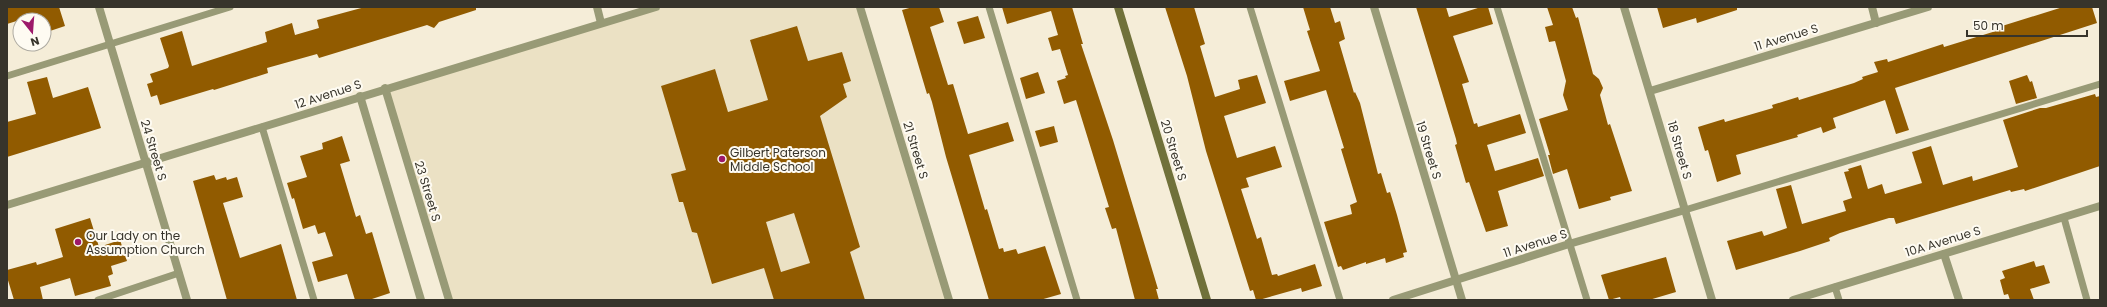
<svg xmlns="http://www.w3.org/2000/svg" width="2107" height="307" viewBox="0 0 2107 307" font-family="Poppins,sans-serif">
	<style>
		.built { fill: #ebe1c4 }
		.building { fill: #915b00; fill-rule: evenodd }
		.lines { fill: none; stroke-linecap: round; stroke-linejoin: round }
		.lane { stroke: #989a76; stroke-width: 7 }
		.street { stroke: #989a76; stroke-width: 8 }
		.secondary { stroke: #70713a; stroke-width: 8 }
		.poi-dot { fill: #9d196a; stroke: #fefbf2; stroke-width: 1.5 }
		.labels { text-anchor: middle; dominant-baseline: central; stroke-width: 4; stroke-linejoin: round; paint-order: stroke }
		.street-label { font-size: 12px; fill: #37342b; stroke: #fefbf2 }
		.poi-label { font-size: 12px; fill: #37342b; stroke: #fefbf2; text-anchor: start }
	</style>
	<rect width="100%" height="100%" fill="#f5edd8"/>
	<path class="built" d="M656 7H860L949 300H449L385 88Z"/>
	<g class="building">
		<path d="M7 7H59L65 26 44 33V20H41L39 14 7 24Z"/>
		<path d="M365 7H476V10L439 22 434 28 427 25 319 58 317 54 267 68 268 73 214 90 213 89 160 105 157 95 151 97 147 84 153 82 150 74 168 68 169 66 160 38 182 31 192 66 267 42 265 32 292 23 295 35 319 28 317 20Z"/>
		<path d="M913 7H939L944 22 930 27 948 85 953 84 968 134 1008 122 1014 141 969 155 985 210 987 209 999 249 1003 248 1004 252 1016 249 1018 254 1045 246 1061 294 1040 300H989L946 157 932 102 929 93 927 94 902 10Z"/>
		<path d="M1002 7H1072L1083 44H1081L1113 140 1158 289H1156L1159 300H1135L1116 228 1112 229 1105 208 1109 207 1076 100 1064 104 1057 81 1066 78 1065 76 1068 75 1060 49 1052 51 1048 38 1058 35 1051 11 1007 24Z"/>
		<path d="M1165 7H1194L1205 44 1200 46 1215 97 1240 89 1238 80 1257 75 1266 103 1224 116 1237 158 1275 146 1282 167 1246 178 1249 187 1241 189 1257 239 1261 237 1272 275 1277 274 1278 276 1315 264 1322 286 1302 292 1301 288 1259 300H1256L1253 290 1250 291 1206 151 1187 76Z"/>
		<path d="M1303 7H1330L1335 23 1340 21 1345 39 1339 42 1354 93 1355 92 1360 103 1378 174 1381 173 1387 193 1390 192 1397 215 1407 252 1403 253 1404 257 1386 263 1385 258 1366 264V262L1343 270 1341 266 1338 267 1324 222 1352 214 1350 205 1357 202 1341 149 1344 148 1326 90 1290 101 1284 81 1320 71 1307 31 1310 30Z"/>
		<path d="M1416 7H1446L1449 17 1481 7H1488L1493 24 1453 36 1469 82 1462 84 1474 124 1477 123 1478 127 1520 114 1526 133 1487 145 1495 171 1538 158 1544 176 1498 191 1508 226 1486 232 1469 182 1466 183 1455 145 1457 144 1456 139Z"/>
		<path d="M1547 7H1572L1576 18 1578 17 1593 74 1599 79 1603 88 1600 95 1608 125 1610 124 1632 191 1610 197 1611 200 1579 209 1567 169 1553 174 1548 155H1550L1539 119 1568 110 1563 95 1566 81 1555 41 1549 42 1545 27 1553 25Z"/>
		<path d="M1657 7H1737V10L1697 23 1696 18 1663 28Z"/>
		<path d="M2063 7H2092L2097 23 1895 88 1909 130 1896 134 1885 100 1833 118 1836 128 1823 133 1821 127 1797 135 1798 137 1736 155 1741 174 1717 182 1708 150 1705 151 1698 127 1724 119 1725 122 1773 108 1772 105 1798 97 1799 100 1854 83 1863 79 1862 77 1878 72 1874 62 1887 59 1888 62 1943 44 1944 47 1996 31 2003 29 2002 26Z"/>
		<path d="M978 16 985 38 964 44 957 22Z"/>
		<path d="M797 26 808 61 842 52 851 81 843 84 847 97 820 116 860 247 850 252 865 300H774L764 268 712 284 697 233 692 232 683 202H679L671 174 686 170 661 86 715 69 728 112 768 100 750 40ZM794 213 810 263 781 272 766 222Z"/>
		<path d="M1038 72 1045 93 1026 99 1020 78Z"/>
		<path d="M2027 75 2030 82 2032 81 2037 98 2016 104 2009 81Z"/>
		<path d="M47 77 53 98 88 87 101 128 7 157V122L36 114 27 82Z"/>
		<path d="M2095 94 2096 97 2100 96V166L2025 191 2024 189 2011 192 2010 190 1896 224 1894 218H1889L1840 233 1829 238 1830 241 1800 251 1736 270 1727 241 1762 231 1764 236 1787 228 1776 189 1791 185 1802 224 1846 211 1843 201 1852 198 1844 172 1849 171 1848 169 1861 165 1868 189 1882 184 1885 194 1922 183 1912 152 1931 146 1943 185 1972 176 1973 181 2018 167 2003 120 2040 108H2046Z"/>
		<path d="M1054 126 1058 142 1040 147 1035 131Z"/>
		<path d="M342 136 350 161 340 164 356 217 360 215 366 234 372 232 390 293 369 300H355L347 274 318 282 312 262 333 256 325 232 318 234 315 225 303 229 294 198 292 199 287 183 307 177 300 156 323 149 322 143Z"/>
		<path d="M214 175 216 180 226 177 227 180 237 177 243 197 223 203 240 258 281 244 297 300H227L193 181Z"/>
		<path d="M90 218 99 247 120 240 127 261 111 266 113 274 108 276 111 286 75 296 70 278 40 287 43 300H14L7 277V270L36 262 37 265 63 257 55 229Z"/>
		<path d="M1666 257 1676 292 1649 300H1621L1620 297 1609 300 1601 275Z"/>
		<path d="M2034 261 2036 267 2044 265 2050 283 2030 289 2034 300H2010L2008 294 2004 295 2000 280 2005 278 2002 271Z"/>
	</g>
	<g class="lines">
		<g class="lane">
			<path d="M989 7 1077 300"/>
			<path d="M1250 7 1340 300"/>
			<path d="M1497 7 1587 300"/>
			<path d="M7 76 230 7"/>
			<path d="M262 127 314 300"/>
			<path d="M1685 210 2100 84"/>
			<path d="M2064 218 2087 300"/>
			<path d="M1835 287 1839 300"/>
			<path d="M98 300 179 273"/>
		</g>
		<g class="street">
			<path d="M99 7 187 300"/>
			<path d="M597 7 601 23"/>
			<path d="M860 7 949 300"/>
			<path d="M1374 7 1462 300"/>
			<path d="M1624 7 1712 300"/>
			<path d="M1872 7 1876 23"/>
			<path d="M385 88 449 300"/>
			<path d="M1650 91 1928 7"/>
			<path d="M360 96 421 300"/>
			<path d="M7 205 656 7"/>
			<path d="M1944 254 1959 300"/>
			<path d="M1393 300 1569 244 1685 210"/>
			<path d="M1793 300 2100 206"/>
		</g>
		<path class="secondary" d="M1118 7 1207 300"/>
	</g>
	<g class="poi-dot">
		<circle cx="722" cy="159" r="4"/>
		<circle cx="78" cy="242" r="4"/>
	</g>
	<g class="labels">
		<g class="street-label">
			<text transform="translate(1786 37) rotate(-17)">11 Avenue S</text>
			<text transform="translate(328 94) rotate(-18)">12 Avenue S</text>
			<text transform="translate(154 150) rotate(73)">24 Street S</text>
			<text transform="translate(916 150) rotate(73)">21 Street S</text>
			<text transform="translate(1174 150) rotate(73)">20 Street S</text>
			<text transform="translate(1429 150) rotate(73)">19 Street S</text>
			<text transform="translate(1680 150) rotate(74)">18 Street S</text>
			<text transform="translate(428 191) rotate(73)">23 Street S</text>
			<text transform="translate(1943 241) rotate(-17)">10A Avenue S</text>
			<text transform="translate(1535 243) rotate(-18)">11 Avenue S</text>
		</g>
		<g class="poi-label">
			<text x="730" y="152">Gilbert Paterson<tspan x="730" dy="14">Middle School</tspan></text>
			<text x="86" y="235">Our Lady on the<tspan x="86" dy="14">Assumption Church</tspan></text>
		</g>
	</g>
	<rect width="2107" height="307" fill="none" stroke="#37342b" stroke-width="16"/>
	<g transform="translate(32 32) rotate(163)"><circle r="19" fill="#fefbf2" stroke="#aeaba2"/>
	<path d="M0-3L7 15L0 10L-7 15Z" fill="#9d196a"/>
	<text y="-6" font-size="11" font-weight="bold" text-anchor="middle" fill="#37342b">N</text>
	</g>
	<path d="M1967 30v6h120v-6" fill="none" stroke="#37342b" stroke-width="2"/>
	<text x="1973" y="30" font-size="12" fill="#37342b" stroke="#fefbf2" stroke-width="3" paint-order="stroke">50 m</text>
</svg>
